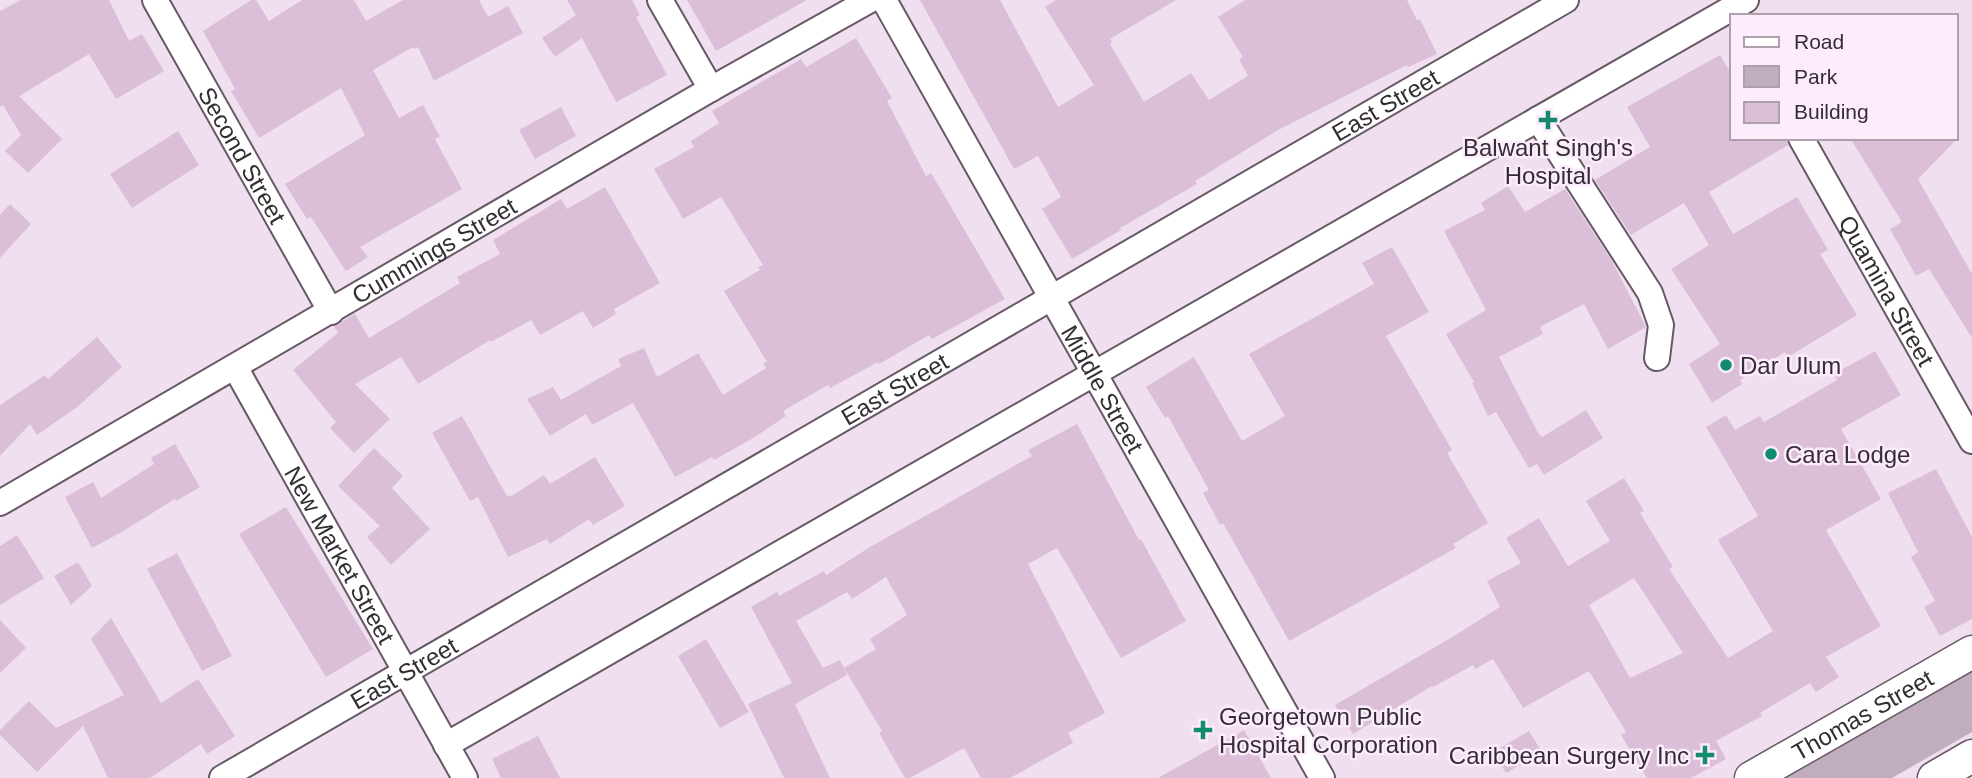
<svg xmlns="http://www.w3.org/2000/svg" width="1972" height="778" viewBox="0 0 1972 778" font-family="Arial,sans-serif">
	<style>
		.green { fill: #c0aebf }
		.building { fill: #dbbfd9; fill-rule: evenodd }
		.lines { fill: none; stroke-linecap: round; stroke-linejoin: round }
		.minor-casing { stroke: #675866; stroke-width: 28 }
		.tertiary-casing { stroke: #675866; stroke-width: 35 }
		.minor { stroke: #fff; stroke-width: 24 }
		.tertiary { stroke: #fff; stroke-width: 32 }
		.poi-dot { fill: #128b6e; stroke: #fdecfc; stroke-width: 2.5 }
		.labels { text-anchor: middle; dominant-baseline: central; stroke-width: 5; stroke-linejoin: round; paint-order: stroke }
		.street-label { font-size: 24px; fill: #342d34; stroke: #fdecfc }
		.poi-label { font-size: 24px; fill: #342d34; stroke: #fdecfc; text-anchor: start }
	</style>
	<rect width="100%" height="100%" fill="#f0dfef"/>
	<path class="green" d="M1972 661V732L1892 778H1775Z"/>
	<g class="building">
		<path d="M21 0H109L129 41 142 34 164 71 116 99 89 54 19 96 62 139 28 173 5 151 21 135 3 105 0 107V11Z"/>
		<path d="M251 0H256L269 21 302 0H354L366 21 403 0H479L488 17 508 6 523 33 434 81 418 47 414 49 413 47 373 70 399 118 423 105 440 137 435 139 462 189 360 247 368 257 346 271 311 217 307 219 285 184 365 135 341 88 259 138 231 91 235 89 203 31Z"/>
		<path d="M567 0H632L640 15 636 17 667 75 616 102 582 38 555 57 542 38 576 15Z"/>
		<path d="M687 0H807L716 51Z"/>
		<path d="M920 0H1000L1058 107 1094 85 1045 7 1056 0H1176L1110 39 1112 42 1110 44 1144 102 1191 73 1209 100 1248 76 1239 59 1243 57 1218 17 1245 0H1407L1417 20 1420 19 1437 54 1408 67 1407 65 1278 130 1195 181 1197 184 1120 228 1121 230 1072 259 1042 209 1061 197 1038 156 1014 169Z"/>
		<path d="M856 38 892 98 887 101 926 176 931 173 1005 299 932 339 929 335 879 364 878 362 830 388 828 385 783 411 786 416 755 437 714 460 712 457 675 477 633 403 592 425 586 414 550 436 527 399 553 387 561 400 621 366 618 359 644 348 657 377 698 353 723 395 766 368 763 363 767 362 724 291 760 270 758 267 763 265 721 197 683 219 654 169 694 147 691 141 719 123 712 111 801 59 806 67Z"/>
		<path d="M1720 55 1732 75V138H1786L1788 145 1709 192 1733 234 1797 197 1828 250 1820 254 1857 315 1788 357 1785 352 1740 380 1742 384 1712 403 1689 364 1720 344 1671 269 1709 245 1684 203 1631 235 1595 180 1650 147 1627 107Z"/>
		<path d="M561 107 576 136 535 159 519 130Z"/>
		<path d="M178 131 199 165 132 208 110 174Z"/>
		<path d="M1850 138H1958L1918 179 1972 274V338L1929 269 1916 276 1890 229 1902 222Z"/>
		<path d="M1508 186 1525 212 1565 189 1612 261 1646 327 1608 349 1584 304 1540 327 1543 334 1499 357 1537 431 1542 437 1586 410 1603 438 1544 475 1537 464 1529 468 1496 412 1488 416 1472 383 1474 382 1446 334 1486 310 1444 231 1485 210 1481 203Z"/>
		<path d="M605 187 660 283 614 309 616 314 593 328 583 311 540 335 531 320 491 342 490 340 418 384 401 357 355 384 390 419 354 453 330 428 336 422 293 370 338 333 334 326 355 314 369 338 460 283 457 277 500 254 493 240 561 199 567 209Z"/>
		<path d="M10 204 31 224 0 258V215Z"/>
		<path d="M1392 247 1429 312 1386 336 1452 450 1447 453 1488 523 1453 544 1456 548 1289 641 1223 523 1220 525 1203 493 1209 490 1168 416 1165 418 1146 387 1194 357 1242 441 1285 416 1249 354 1374 284 1362 263Z"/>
		<path d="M97 337 122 367 77 407 37 435 30 424 0 456V405L45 375 48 379Z"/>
		<path d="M1875 351 1901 395 1841 429 1881 499 1826 530 1881 626 1826 657 1839 677 1816 692 1810 683 1760 713 1762 716 1716 741 1726 759 1691 778H1647L1621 735 1626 732 1589 671 1523 708 1493 659 1475 669 1473 665 1433 687 1432 686 1353 734 1335 705 1454 636 1500 607 1487 581 1521 563 1506 538 1539 518 1568 566 1610 541 1586 501 1624 478 1644 511 1640 513 1673 567 1669 569 1728 658 1773 631 1718 540 1758 516 1706 427 1726 415 1735 430 1760 416 1764 422 1837 380 1834 374ZM1634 578 1683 653 1630 678 1589 605Z"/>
		<path d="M462 416 507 496 509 495 510 497 544 475 550 484 595 457 625 506 593 525 589 519 550 544 547 539 508 557 478 497 470 501 432 433Z"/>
		<path d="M1077 424 1139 540 1141 539 1186 621 1121 658 1057 548 1028 564 1105 713 1068 733 1073 743 1010 778H981L964 748 910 778H905L879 733 882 731 844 668 876 649 870 639 907 615 886 577 852 599 847 592 796 621 823 668 840 660 847 675 795 704 830 778H784L748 704 792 683 751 607 777 592 779 596 824 571 826 575 870 547 1032 456 1028 450Z"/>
		<path d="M175 444 200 487 176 501 175 499 120 533 92 548 65 497 93 482 101 498 154 464 151 458Z"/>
		<path d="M374 448 403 476 392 488 430 529 391 565 367 537 380 526 338 486Z"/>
		<path d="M1936 469 1972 537V619L1940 636 1924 607 1935 601 1911 557 1918 552 1888 493Z"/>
		<path d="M286 507 373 649 326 677 239 534Z"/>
		<path d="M17 535 44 578 0 605V546Z"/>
		<path d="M177 553 232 656 202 671 147 569Z"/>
		<path d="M78 562 92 586 71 605 54 576Z"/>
		<path d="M111 618 161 703 198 679 235 736 207 754 201 744 150 778H108L83 726 37 772 0 735V730L29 701 56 728 124 695 91 639Z"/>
		<path d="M0 620 26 648 0 673Z"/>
		<path d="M706 639 749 712 720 728 678 656Z"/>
		<path d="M1244 730 1271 778H1158Z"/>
		<path d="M1529 731 1542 752 1506 773 1493 752Z"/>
		<path d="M538 736 560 778H501L492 759Z"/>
	</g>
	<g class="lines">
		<g class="minor-casing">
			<g id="minor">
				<path id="s1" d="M155 0 331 312"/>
				<path d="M660 0 711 89"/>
				<path id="s2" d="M884 0 1322 778"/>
				<path d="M1538 119 1650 293 1661 325 1657 358"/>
				<path id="s3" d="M1801 138 1972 441"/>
				<path id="s4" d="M235 367 465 778"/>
				<path id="s5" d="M0 503 711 89 870 0"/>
				<path d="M446 745 1746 0"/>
				<path id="s6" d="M222 778 1566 0"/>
			</g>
		</g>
		<g class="tertiary-casing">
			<g id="tertiary">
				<path id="s7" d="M1751 778 1972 652"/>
				<path d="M1934 778 1972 756"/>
			</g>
		</g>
		<use href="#minor" class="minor"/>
		<use href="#tertiary" class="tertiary"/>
	</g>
	<g class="poi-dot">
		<path d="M1544.5 109.5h7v7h7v7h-7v7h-7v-7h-7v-7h7z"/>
		<circle cx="1726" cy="365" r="7"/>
		<circle cx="1771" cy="454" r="7"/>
		<path d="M1199.5 719.5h7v7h7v7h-7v7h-7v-7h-7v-7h7z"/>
		<path d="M1701.5 744.5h7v7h7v7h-7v7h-7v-7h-7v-7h7z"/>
	</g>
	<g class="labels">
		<g class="street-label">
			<text stroke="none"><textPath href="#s6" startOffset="1344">East Street</textPath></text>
			<text stroke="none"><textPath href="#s1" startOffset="178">Second Street</textPath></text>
			<text stroke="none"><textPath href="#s5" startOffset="502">Cummings Street</textPath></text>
			<text stroke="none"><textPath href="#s3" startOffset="175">Quamina Street</textPath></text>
			<text stroke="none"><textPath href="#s6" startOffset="777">East Street</textPath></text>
			<text stroke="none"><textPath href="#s2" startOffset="446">Middle Street</textPath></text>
			<text stroke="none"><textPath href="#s4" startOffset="215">New Market Street</textPath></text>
			<text stroke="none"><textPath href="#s6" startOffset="210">East Street</textPath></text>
			<text stroke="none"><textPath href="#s7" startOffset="128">Thomas Street</textPath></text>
		</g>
		<g class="poi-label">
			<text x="1548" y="147" text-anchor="middle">Balwant Singh's<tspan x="1548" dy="28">Hospital</tspan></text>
			<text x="1740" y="365">Dar Ulum</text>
			<text x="1785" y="454">Cara Lodge</text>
			<text x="1219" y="716">Georgetown Public<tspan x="1219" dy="28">Hospital Corporation</tspan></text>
			<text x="1689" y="755" text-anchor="end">Caribbean Surgery Inc</text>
		</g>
	</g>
	<rect x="1730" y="14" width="228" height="126" fill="#fdecfc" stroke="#ada0ac" stroke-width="2"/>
	<rect x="1744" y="37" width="35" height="10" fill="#ffffff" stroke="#ada0ac" stroke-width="2"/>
	<text x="1794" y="49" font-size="21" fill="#342d34">Road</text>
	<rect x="1744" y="66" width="35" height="21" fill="#c0aebf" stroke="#ada0ac" stroke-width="2"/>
	<text x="1794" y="84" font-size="21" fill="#342d34">Park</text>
	<rect x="1744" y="102" width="35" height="21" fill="#dbbfd9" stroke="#ada0ac" stroke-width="2"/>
	<text x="1794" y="119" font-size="21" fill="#342d34">Building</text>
</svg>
